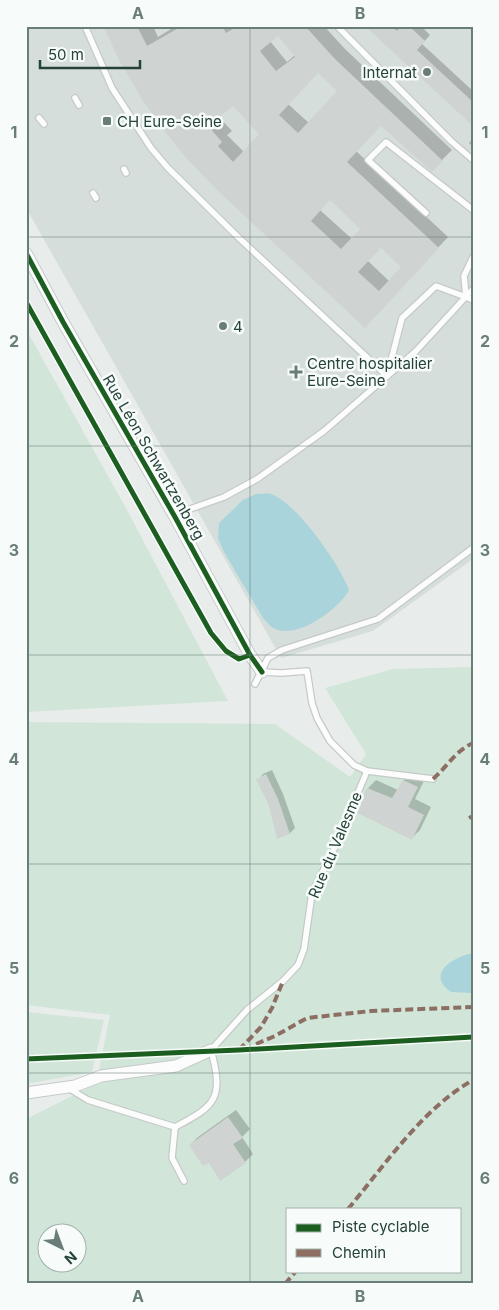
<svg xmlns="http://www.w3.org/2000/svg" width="499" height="1310" viewBox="0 0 499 1310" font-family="Inter,sans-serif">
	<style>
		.built { fill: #d6dedb }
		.green { fill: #d1e6d8; fill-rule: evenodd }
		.water { fill: #a9d4db }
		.shadow { fill: #0003; fill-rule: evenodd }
		.building { fill: #cfd4d2; fill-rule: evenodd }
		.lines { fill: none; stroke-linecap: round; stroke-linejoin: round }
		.lane-casing { stroke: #c5cac8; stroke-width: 8 }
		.street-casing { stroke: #c5cac8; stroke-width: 13 }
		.lane { stroke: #fcfcfc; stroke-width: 5.5 }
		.street { stroke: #fcfcfc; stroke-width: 11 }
		.quiet { stroke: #8d6e63; stroke-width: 4; stroke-dasharray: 8 4; stroke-linecap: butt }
		.cycleway-casing { stroke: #f7fbf9; stroke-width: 8 }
		.cycleway { stroke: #1b5e20; stroke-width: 5 }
		.grid { fill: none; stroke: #697e78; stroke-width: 1; stroke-opacity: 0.55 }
		.poi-dot { fill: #697e78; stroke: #f7fbf9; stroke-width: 2 }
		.labels { text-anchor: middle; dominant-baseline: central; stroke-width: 5; stroke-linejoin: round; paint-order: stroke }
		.poi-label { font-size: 15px; fill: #24423a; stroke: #f7fbf9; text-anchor: start }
		.street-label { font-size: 15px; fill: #24423a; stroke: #f7fbf9 }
		.neatline { fill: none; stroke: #697e78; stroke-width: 2 }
		.grid-label { font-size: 16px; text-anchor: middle; font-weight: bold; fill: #697e78 }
	</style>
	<rect width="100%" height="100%" fill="#e8edeb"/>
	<path class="built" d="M26 26H473V559L373 631 281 658 26 208Z"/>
	<g class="green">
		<path d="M26 329 127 510 228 701 26 712Z"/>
		<path d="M473 667V1284H26V1119L96 1084 110 1015 26 1005V722L275 724 350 777 366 754 325 688 393 669ZM288 1209H460V1271H288ZM48 1232H78V1262H48Z"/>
		<path d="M26 1012 104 1020 92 1072 26 1084Z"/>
	</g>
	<g class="water">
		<path d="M256 494C261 494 267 493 271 494 297 503 340 565 349 590 339 609 300 637 278 630 271 628 268 623 263 618L224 552 218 538 219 523 243 500Z"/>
		<path d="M473 953V993L451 992C425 974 453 957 473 953Z"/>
	</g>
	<g class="shadow">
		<path d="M105 26H153L158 37 176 26H324L345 49 452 150 432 170 382 124 356 151 448 237 375 316ZM278 34 295 55 287 62 270 41ZM318 72 339 91 309 123 288 104ZM233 104 261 134 244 152 227 135 232 131 218 116ZM330 199 362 229 352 239 320 210ZM381 247 402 267 389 281 368 261Z"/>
		<path d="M368 26H421L430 35 422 44 473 91V125Z"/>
		<path d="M473 138V147L469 143Z"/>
		<path d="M272 770 283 794 295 828 290 833 278 837 270 805 258 780 263 774Z"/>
		<path d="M411 773 425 779 415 799 431 807 420 830 412 838 368 788 376 780 398 790 403 781Z"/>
		<path d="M236 1110 250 1129 242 1137 253 1154 245 1162 221 1179 209 1161 190 1145 198 1137Z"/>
	</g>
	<g class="building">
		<path d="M103 26H137L147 46 182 26H222L226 33 238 26H305L335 59 443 161 432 172 381 126 347 162 439 248 365 328 218 191 187 159 166 133 143 101 120 62ZM278 36 295 57 276 71 260 51ZM318 73 337 91 298 133 279 115ZM233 106 259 134 233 162 218 146 222 142 208 126ZM330 200 360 229 341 249 311 221ZM381 248 401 267 379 291 358 272Z"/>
		<path d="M365 26H391L397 31 401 26H409L425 41 417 50 473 102V126Z"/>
		<path d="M266 774 278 799 290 834 277 839 269 806 256 779Z"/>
		<path d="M403 780 418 787 408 807 424 815 412 840 355 812 367 788 392 798Z"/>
		<path d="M228 1117 243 1138 233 1144 246 1163 220 1181 209 1163 203 1166 189 1145Z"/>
	</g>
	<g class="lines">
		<g class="lane-casing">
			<g id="lane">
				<path d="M85 26 112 88 151 148 168 168 239 238 387 376 402 318 436 286 466 297"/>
				<path d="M337 26 451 141 473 160"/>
				<path d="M75 98 79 105"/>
				<path d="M39 118 44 124"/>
				<path d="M124 169 126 173"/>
				<path d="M93 193 96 198"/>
				<path d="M426 213 368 160 386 142 473 210"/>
				<path d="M473 257 464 276 466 297 473 300"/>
				<path d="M175 517 190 509 224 497 257 479 324 431 416 351 473 289"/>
				<path d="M262 672 281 673 307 671 312 703 317 718 330 741 354 765 367 771 433 779"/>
				<path d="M255 684 268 658 282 650 378 619 473 548"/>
				<path d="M70 1089 88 1100 175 1127 172 1158 184 1181"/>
				<path d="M175 1127C216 1106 224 1098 211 1050L247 1010 283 981 298 965 304 949 312 893 336 845 367 771"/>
			</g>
		</g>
		<g class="street-casing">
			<g id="street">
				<path d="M26 253 63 322 175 517 250 655 262 672"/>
				<path d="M26 1093 75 1086 101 1076 176 1066 211 1050"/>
			</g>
		</g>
		<use href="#lane" class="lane"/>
		<use href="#street" class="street"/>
		<g class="quiet">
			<path d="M433 779C447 767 455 751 473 743"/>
			<path d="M469 818 473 816"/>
			<path d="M256 1044 275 1036 307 1018 371 1011 473 1007"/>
			<path d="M239 1050 261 1027 272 1008 283 981"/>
			<path d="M348 1209C385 1165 422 1109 473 1080"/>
			<path d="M285 1284 296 1271"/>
		</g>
		<g class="cycleway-casing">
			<g id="cycleway">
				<path d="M26 253 63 322 175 517 250 655 262 672"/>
				<path d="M26 302 211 633 226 651 239 659 250 655"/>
				<path d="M26 1059 239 1050 473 1037"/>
			</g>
		</g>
		<use href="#cycleway" class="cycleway"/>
	</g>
	<path class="grid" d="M250 26V1284M26 237H473M26 446H473M26 655H473M26 864H473M26 1073H473"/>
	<g class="poi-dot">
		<circle cx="427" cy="72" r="5"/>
		<rect x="102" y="116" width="10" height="10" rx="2.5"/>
		<circle cx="223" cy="326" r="5"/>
		<path d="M293.5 364.5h5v5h5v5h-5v5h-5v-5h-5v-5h5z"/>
	</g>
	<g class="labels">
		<g class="poi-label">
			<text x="417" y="72" text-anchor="end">Internat</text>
			<text x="117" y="121">CH Eure-Seine</text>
			<text x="233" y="326">4</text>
			<text x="307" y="363">Centre hospitalier<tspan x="307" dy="17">Eure-Seine</tspan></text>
		</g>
		<g class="street-label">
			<text transform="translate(154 457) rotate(60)">Rue Léon Schwartzenberg</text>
			<text transform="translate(335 845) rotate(-67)">Rue du Valesme</text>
		</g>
	</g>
	<rect width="499" height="1310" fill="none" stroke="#f7fbf9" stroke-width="55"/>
	<rect x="286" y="1208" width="175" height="65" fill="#f7fbf9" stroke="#a3b1ad"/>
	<rect x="296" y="1224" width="25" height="8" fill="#1b5e20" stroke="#a3b1ad"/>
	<text x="332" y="1232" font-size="15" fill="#24423a">Piste cyclable</text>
	<rect x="296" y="1249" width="25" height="8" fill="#8d6e63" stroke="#a3b1ad"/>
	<text x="332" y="1258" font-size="15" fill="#24423a">Chemin</text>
	<g transform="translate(62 1248) rotate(138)"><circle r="24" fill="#f7fbf9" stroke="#a3b1ad"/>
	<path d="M0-4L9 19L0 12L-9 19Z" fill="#697e78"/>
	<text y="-8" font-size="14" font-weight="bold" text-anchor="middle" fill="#24423a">N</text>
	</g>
	<path d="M40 60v8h100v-8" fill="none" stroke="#24423a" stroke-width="2.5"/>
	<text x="48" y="60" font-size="15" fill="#24423a" stroke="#f7fbf9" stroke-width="4" paint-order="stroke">50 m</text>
	<rect x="28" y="28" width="444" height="1254" class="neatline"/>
	<g class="grid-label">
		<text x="138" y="19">A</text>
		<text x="360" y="19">B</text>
		<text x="14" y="138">1</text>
		<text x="485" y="138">1</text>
		<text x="14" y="347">2</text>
		<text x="485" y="347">2</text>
		<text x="14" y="556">3</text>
		<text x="485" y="556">3</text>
		<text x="14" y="765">4</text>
		<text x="485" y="765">4</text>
		<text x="14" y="974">5</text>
		<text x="485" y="974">5</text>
		<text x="14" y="1184">6</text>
		<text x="485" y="1184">6</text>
		<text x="138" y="1302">A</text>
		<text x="360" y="1302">B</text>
	</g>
</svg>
